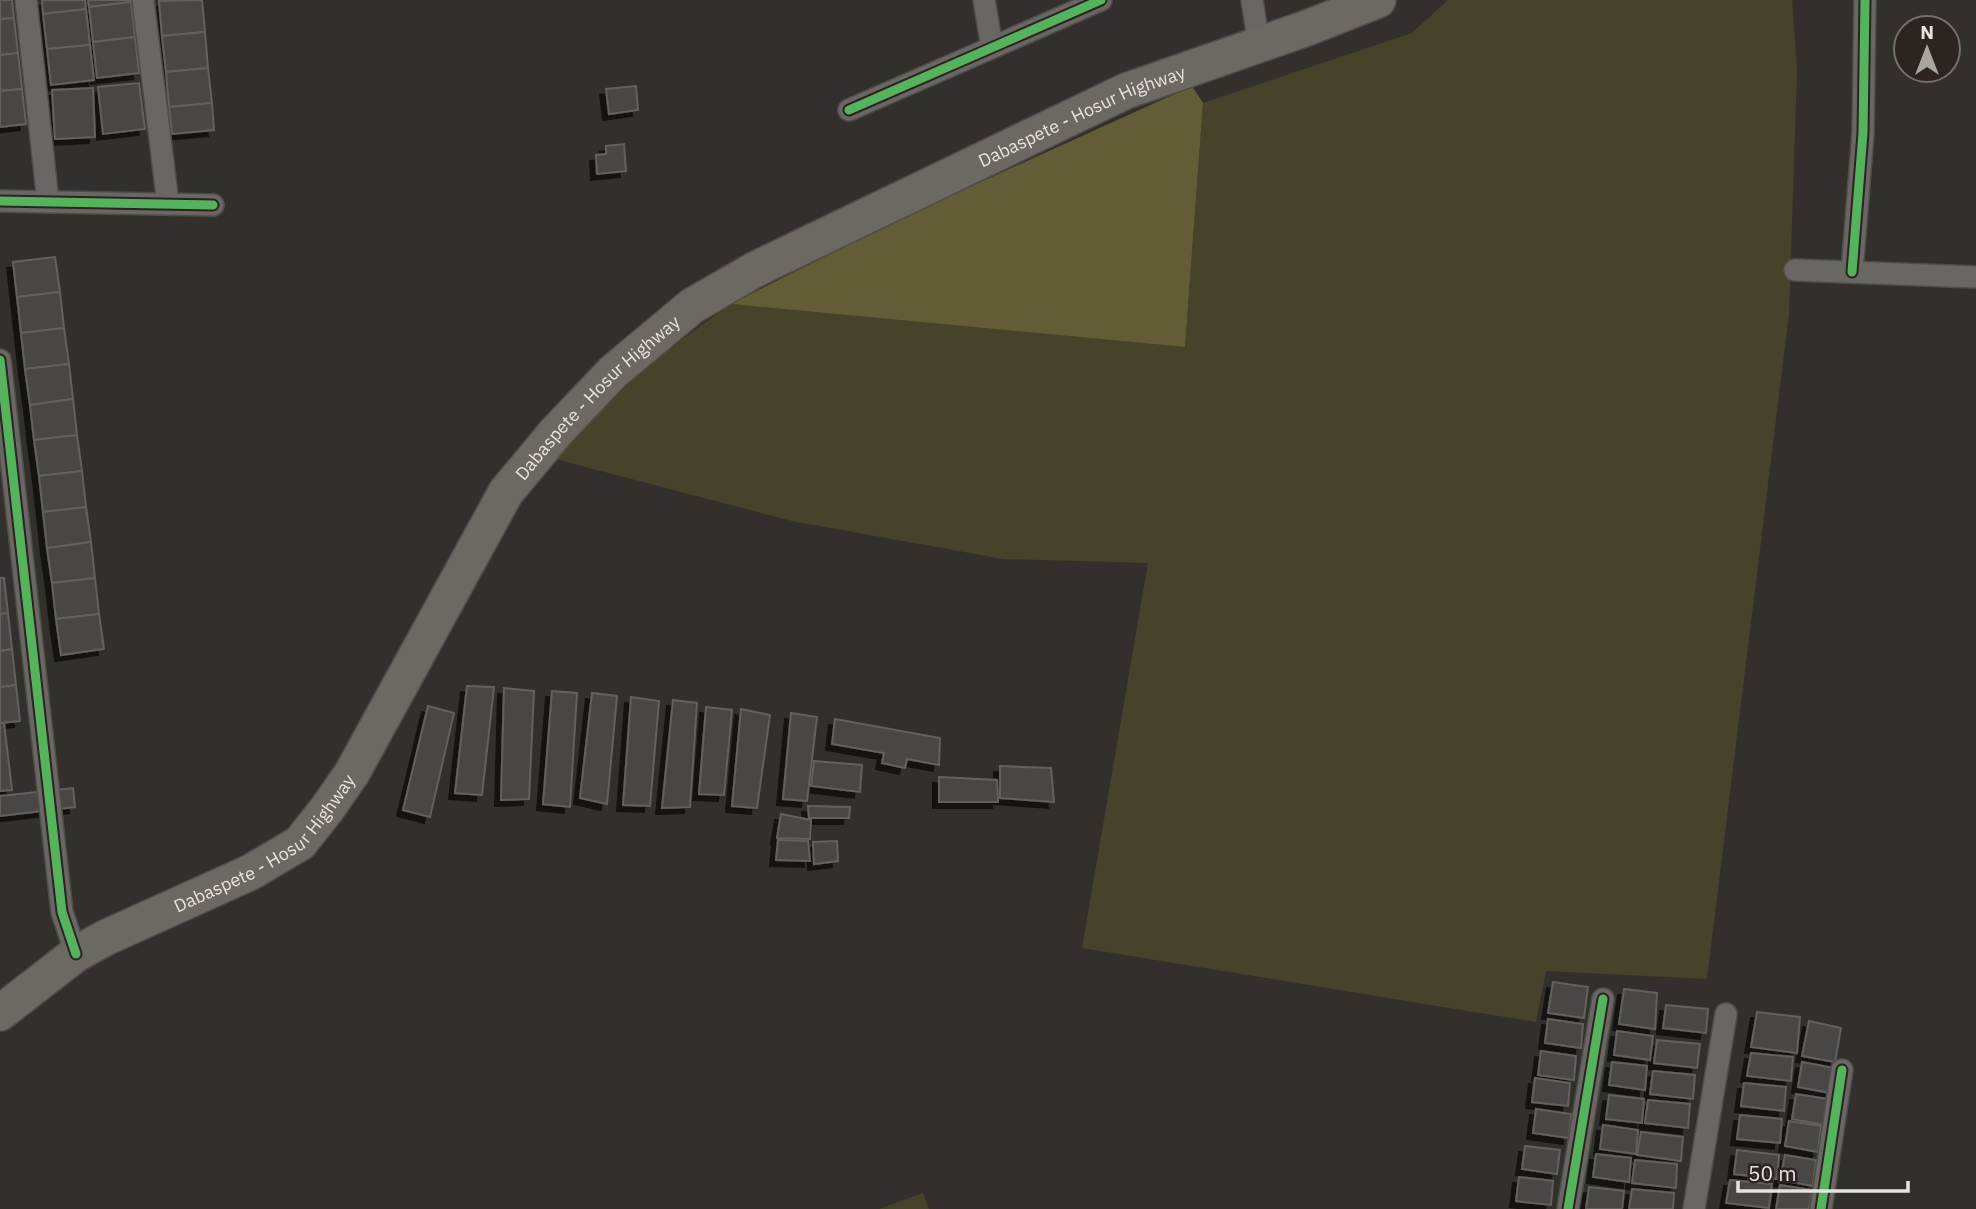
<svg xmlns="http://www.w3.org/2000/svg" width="1976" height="1209" viewBox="0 0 1976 1209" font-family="'IBM Plex Sans',sans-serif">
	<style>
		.green { fill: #47432a }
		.forest { fill: #625d36 }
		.building { fill: #4a4645; stroke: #63605e; stroke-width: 2; filter: url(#shadow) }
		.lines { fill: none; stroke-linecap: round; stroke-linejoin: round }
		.minor-casing { stroke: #504c4a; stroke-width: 24 }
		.trunk-casing { stroke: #504c4a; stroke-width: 38 }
		.minor { stroke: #696664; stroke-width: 21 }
		.trunk { stroke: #6c6862; stroke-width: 35 }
		.cycleway-casing { stroke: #2b2421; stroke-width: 13 }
		.cycleway { stroke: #56b35d; stroke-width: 9 }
		.labels { text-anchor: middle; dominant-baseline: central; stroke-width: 7; stroke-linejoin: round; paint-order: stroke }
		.street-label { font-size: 18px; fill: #e7e3e0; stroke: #2b2421 }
	</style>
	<defs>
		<filter id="shadow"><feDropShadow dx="-6" dy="6" stdDeviation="0" flood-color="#0009"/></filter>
	</defs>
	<rect width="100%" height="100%" fill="#332f2d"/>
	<g class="green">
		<path d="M1448 0H1792L1797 71 1789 314 1707 979 1546 971 1536 1022 1082 948 1148 563 1003 559 792 521 555 459 645 366 731 304 1185 347 1203 103 1412 33Z"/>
		<path d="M923 1193 929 1209H879Z"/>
	</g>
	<path class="forest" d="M1192 86 1203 103 1185 347 731 304 897 220Z"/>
	<g class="building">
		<path d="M0 0H12L14 18 0 19Z"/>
		<path d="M42 0H85L86 9 43 14Z"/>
		<path d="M88 0H131V2L89 7Z"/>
		<path d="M202 0 205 32 162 36 159 1Z"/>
		<path d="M131 2 135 37 93 42 89 7Z"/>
		<path d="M86 9 90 45 47 49 43 14Z"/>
		<path d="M14 18 18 53 0 55V19Z"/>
		<path d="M205 32 208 68 166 72 162 36Z"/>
		<path d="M135 37 139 73 97 78 93 42Z"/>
		<path d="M90 45 94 80 51 85 47 49Z"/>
		<path d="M18 53 22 89 0 91V55Z"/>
		<path d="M208 68 212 103 169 107 166 72Z"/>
		<path d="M139 83 145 129 103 134 98 87Z"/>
		<path d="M636 86 638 110 609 114 606 89Z"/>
		<path d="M93 88 95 137 55 139 52 90Z"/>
		<path d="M22 89 26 124 0 127V91Z"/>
		<path d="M212 103 214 130 172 134 169 107Z"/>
		<path d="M624 144 626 171 597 174 596 155 606 154V146Z"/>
		<path d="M55 257 60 292 17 297 13 262Z"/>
		<path d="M60 292 64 328 21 333 17 297Z"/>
		<path d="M64 328 69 364 25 369 21 333Z"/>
		<path d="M69 364 73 399 30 405 25 369Z"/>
		<path d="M73 399 77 435 34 440 30 405Z"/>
		<path d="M77 435 82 471 39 476 34 440Z"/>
		<path d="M82 471 86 507 43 512 39 476Z"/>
		<path d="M86 507 91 542 47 548 43 512Z"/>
		<path d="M91 542 95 578 52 583 47 548Z"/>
		<path d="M0 578H4L8 613 0 614Z"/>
		<path d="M95 578 99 614 56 619 52 583Z"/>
		<path d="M8 613 12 649 0 651V614Z"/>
		<path d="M99 614 104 649 61 655 56 619Z"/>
		<path d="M12 649 16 685 0 687V651Z"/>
		<path d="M16 685 20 721 0 723V687Z"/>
		<path d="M467 686 494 687 482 795 455 793Z"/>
		<path d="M504 688 534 691 529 799 501 800Z"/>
		<path d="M552 691 577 693 570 807 543 804Z"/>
		<path d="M592 693 617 696 607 804 580 798Z"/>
		<path d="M631 697 659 701 650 806 623 805Z"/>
		<path d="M673 700 697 703 690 807 662 808Z"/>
		<path d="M428 706 454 713 430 817 403 810Z"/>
		<path d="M706 707 732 710 724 795 699 794Z"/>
		<path d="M741 709 770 715 757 808 732 806Z"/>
		<path d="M791 713 817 717 807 801 783 799Z"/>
		<path d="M835 719 940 738 939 765 907 759 905 768 882 763 884 753 832 744Z"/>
		<path d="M0 723H4L12 790 0 791Z"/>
		<path d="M814 761 862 765 860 792 811 786Z"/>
		<path d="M1000 766 1051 768 1054 802 1000 798Z"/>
		<path d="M939 777 997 780 998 802H939Z"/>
		<path d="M73 788 75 807 0 816V796Z"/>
		<path d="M808 806 850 807 849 818H809Z"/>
		<path d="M781 814 811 820 810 839 777 838Z"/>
		<path d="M778 840 808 841 810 861 776 860Z"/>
		<path d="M837 841 838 861 814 864 813 842Z"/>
		<path d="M1553 982 1588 987 1584 1018 1548 1013Z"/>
		<path d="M1624 989 1657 993 1655 1029 1619 1024Z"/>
		<path d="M1666 1005 1708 1009 1706 1033 1663 1028Z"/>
		<path d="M1757 1012 1800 1017 1797 1053 1751 1047Z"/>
		<path d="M1548 1019 1583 1024 1581 1048 1545 1043Z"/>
		<path d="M1809 1021 1841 1028 1835 1062 1802 1056Z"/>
		<path d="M1617 1031 1653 1036 1650 1060 1614 1055Z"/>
		<path d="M1657 1040 1700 1044 1697 1068 1654 1063Z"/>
		<path d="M1541 1051 1576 1056 1574 1080 1538 1075Z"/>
		<path d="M1751 1053 1793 1057 1791 1081 1747 1076Z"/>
		<path d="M1612 1062 1647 1066 1645 1090 1609 1085Z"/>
		<path d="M1802 1062 1834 1068 1830 1093 1798 1087Z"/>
		<path d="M1653 1071 1695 1075 1693 1099 1650 1094Z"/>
		<path d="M1535 1078 1570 1083 1568 1106 1532 1102Z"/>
		<path d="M1744 1083 1786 1087 1784 1111 1741 1106Z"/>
		<path d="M1796 1094 1828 1099 1824 1125 1792 1119Z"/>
		<path d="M1609 1095 1644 1099 1642 1123 1606 1119Z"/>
		<path d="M1648 1100 1690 1104 1688 1128 1645 1123Z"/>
		<path d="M1536 1109 1571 1114 1569 1138 1533 1133Z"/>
		<path d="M1740 1115 1782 1119 1780 1143 1737 1139Z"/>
		<path d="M1789 1121 1821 1126 1818 1152 1785 1146Z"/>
		<path d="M1603 1125 1638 1130 1636 1154 1600 1149Z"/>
		<path d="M1641 1132 1683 1137 1681 1161 1637 1155Z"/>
		<path d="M1525 1146 1560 1150 1557 1174 1522 1169Z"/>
		<path d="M1737 1150 1779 1155 1777 1179 1734 1174Z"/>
		<path d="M1596 1154 1631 1158 1629 1182 1593 1177Z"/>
		<path d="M1785 1155 1816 1160 1813 1186 1780 1180Z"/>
		<path d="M1635 1160 1677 1164 1676 1188 1632 1183Z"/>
		<path d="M1519 1177 1553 1181 1551 1205 1516 1201Z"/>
		<path d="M1730 1180 1772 1184 1769 1208 1726 1203Z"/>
		<path d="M1780 1185 1812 1190 1809 1209H1776Z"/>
		<path d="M1589 1187 1624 1191 1622 1209H1586Z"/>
		<path d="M1632 1189 1674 1193 1673 1209H1629Z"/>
	</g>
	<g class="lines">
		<g class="minor-casing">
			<g id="minor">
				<path d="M26 0 48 202"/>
				<path d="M143 0 168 204"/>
				<path d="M984 0 992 47"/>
				<path d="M1252 0 1259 45"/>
				<path d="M849 110 1101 0"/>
				<path d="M0 201 213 205"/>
				<path d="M1795 270 1976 277"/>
				<path d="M1852 272 1863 133 1865 0"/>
				<path d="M0 360 62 912 76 954"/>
				<path d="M1568 1209 1603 999"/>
				<path d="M1694 1209 1726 1014"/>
				<path d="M1821 1209 1842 1070"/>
			</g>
		</g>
		<g class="trunk-casing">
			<g id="trunk">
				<path id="s1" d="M0 1013 76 954 105 938 251 872 300 843 327 809 352 773 506 492 556 432 613 372 692 306 756 269 1126 91 1307 28 1378 0"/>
			</g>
		</g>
		<use href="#minor" class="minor"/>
		<use href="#trunk" class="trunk"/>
		<g class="cycleway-casing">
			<g id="cycleway">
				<path d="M849 110 1101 0"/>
				<path d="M0 201 213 205"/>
				<path d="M1852 272 1863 133 1865 0"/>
				<path d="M0 360 62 912 76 954"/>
				<path d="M1568 1209 1603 999"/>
				<path d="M1821 1209 1842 1070"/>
			</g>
		</g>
		<use href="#cycleway" class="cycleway"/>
	</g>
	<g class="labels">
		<g class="street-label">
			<text stroke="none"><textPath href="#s1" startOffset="1452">Dabaspete - Hosur Highway</textPath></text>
			<text stroke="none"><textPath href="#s1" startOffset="886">Dabaspete - Hosur Highway</textPath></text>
			<text stroke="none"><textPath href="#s1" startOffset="318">Dabaspete - Hosur Highway</textPath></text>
		</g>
	</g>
	<g transform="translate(1927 49)"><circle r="33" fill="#2b2421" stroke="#76706d" stroke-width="2"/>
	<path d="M0-5L12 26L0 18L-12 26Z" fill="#a8a4a1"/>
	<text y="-10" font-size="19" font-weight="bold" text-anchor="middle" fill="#e7e3e0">N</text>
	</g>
	<path d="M1738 1181v10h170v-10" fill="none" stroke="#e7e3e0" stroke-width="3.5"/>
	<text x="1748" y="1181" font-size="21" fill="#e7e3e0" stroke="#2b2421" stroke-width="5" paint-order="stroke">50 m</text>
</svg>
